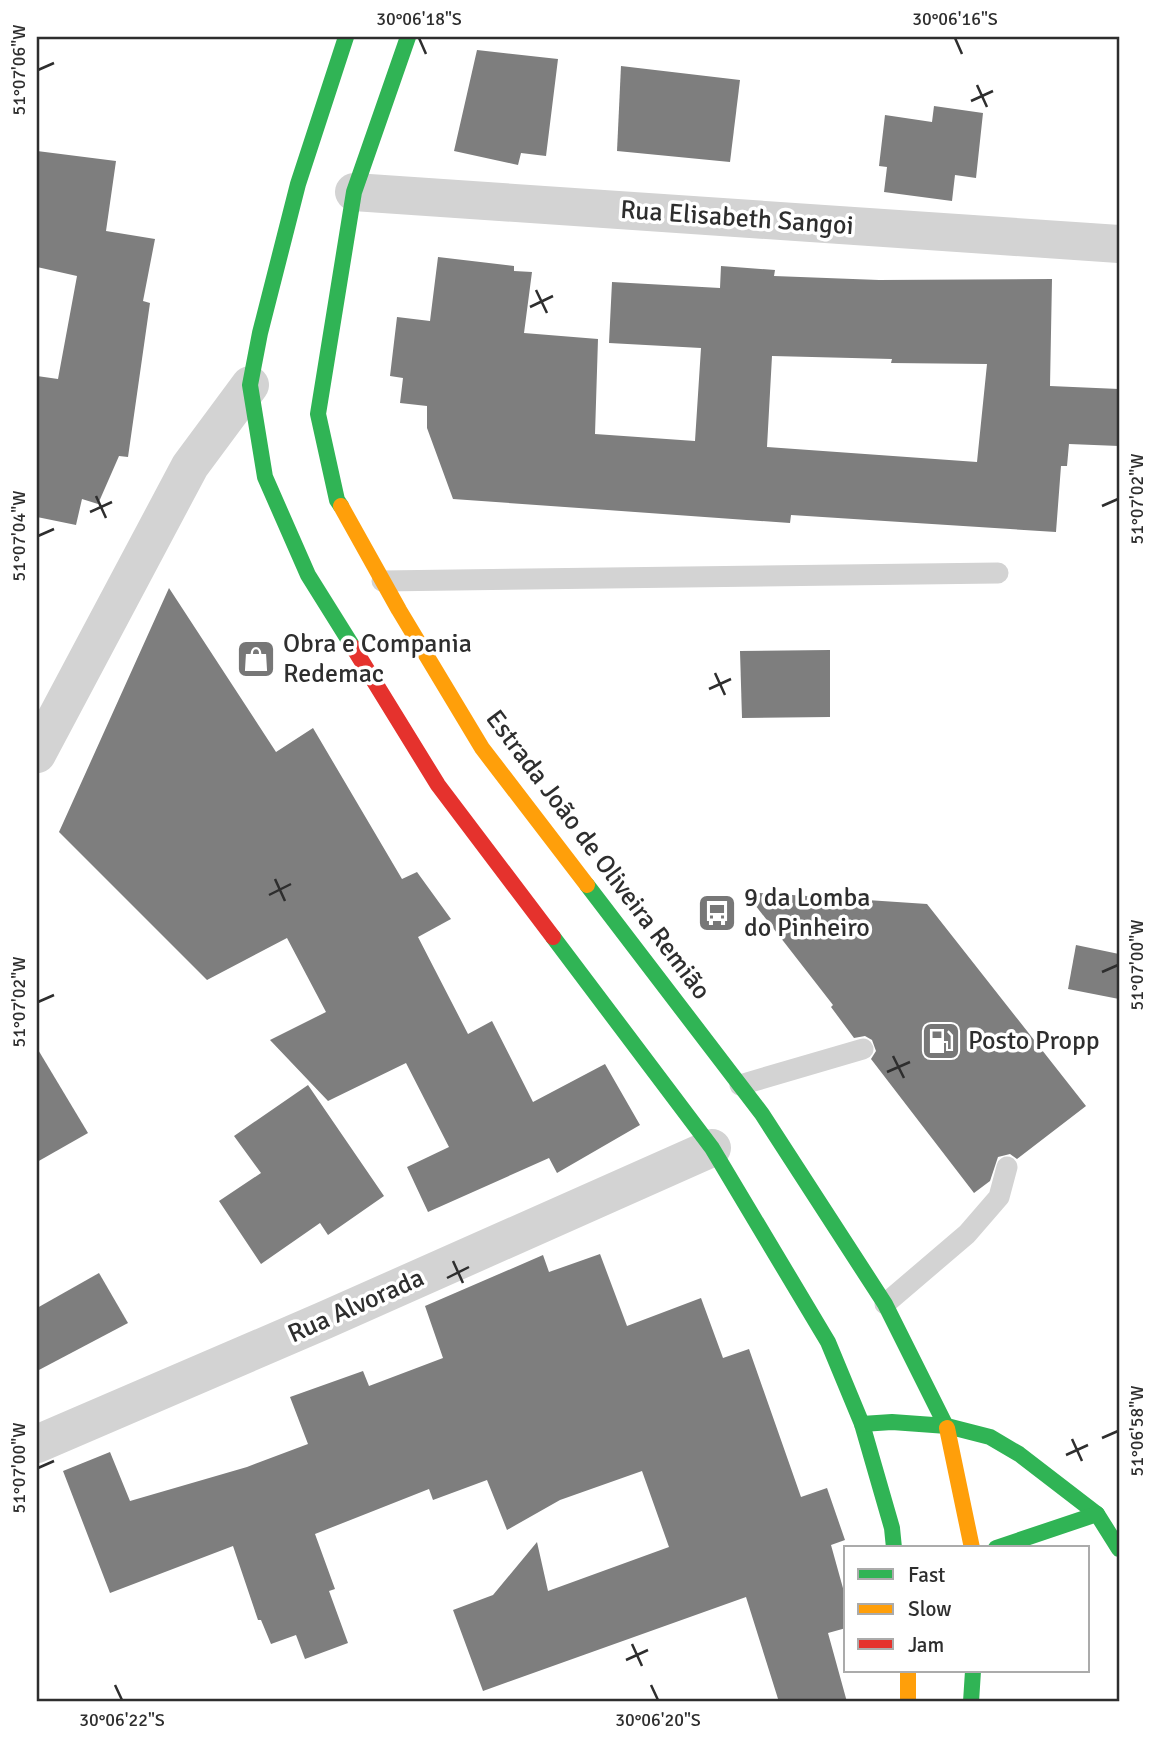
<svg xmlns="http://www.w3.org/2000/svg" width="1156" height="1739" viewBox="0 0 1156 1739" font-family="Signika,sans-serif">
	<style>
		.building { fill: #7e7e7e; fill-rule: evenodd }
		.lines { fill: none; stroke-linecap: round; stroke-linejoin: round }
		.lane { stroke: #d3d3d3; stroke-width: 21 }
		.street { stroke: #d3d3d3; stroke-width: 38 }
		.fast { stroke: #30b455; stroke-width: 16 }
		.slow { stroke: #ff9f0a; stroke-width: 16 }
		.jam { stroke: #e5322d; stroke-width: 16 }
		.ticks { fill: none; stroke: #2e2e2e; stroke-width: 2.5 }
		.labels { text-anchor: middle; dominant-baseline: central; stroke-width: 7; stroke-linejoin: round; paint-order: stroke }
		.street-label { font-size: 26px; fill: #2e2e2e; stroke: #fff }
		.poi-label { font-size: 26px; fill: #2e2e2e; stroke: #fff; text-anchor: start }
		.neatline { fill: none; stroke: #2e2e2e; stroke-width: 2.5 }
		.ticks-label { font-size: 18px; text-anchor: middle; fill: #2e2e2e }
	</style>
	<rect width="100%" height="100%" fill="#fff"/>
	<g class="building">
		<path d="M477 50 558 59 546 156 521 153 518 165 454 151Z"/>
		<path d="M621 66 740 80 730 162 617 151Z"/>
		<path d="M934 106 983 113 976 178 955 175 952 201 884 192 887 167 879 166 885 115 932 122Z"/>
		<path d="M37 151 116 161 106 231 155 239 143 301 150 303 128 457 119 456 98 504 82 499 76 525 37 517V376L58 379 77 276 37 267Z"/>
		<path d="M438 257 514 266V271L532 272 524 333 598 339 595 434 695 441 701 348 609 343 612 282 720 288 721 266 775 270 774 276 879 280 1052 279 1050 386 1119 389V446L1069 444 1067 466H1061L1056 532 791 515 790 523 453 499 427 428V406L400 403 403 378 390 376 397 317 430 321ZM772 356 892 359 891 363 987 364 977 462 767 447Z"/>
		<path d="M169 588 276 752 313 728 402 879 417 872 451 919 418 937 468 1034 492 1021 533 1102 605 1064 640 1125 557 1173 549 1158 428 1212 407 1167 449 1147 406 1063 328 1101 270 1040 326 1012 287 938 207 980 59 832Z"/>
		<path d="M830 650V717L742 718 740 651Z"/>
		<path d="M745 892 927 904 1086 1106 1017 1159 1010 1154 998 1157 990 1181 974 1193 871 1059 876 1051 872 1040 865 1036 854 1038 831 1007 833 1005Z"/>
		<path d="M1076 945 1119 954V999L1068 989Z"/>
		<path d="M37 1048 88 1133 37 1162Z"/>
		<path d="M308 1085 384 1196 328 1235 320 1223 261 1264 219 1201 261 1173 234 1136Z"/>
		<path d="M600 1254 627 1326 701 1298 723 1358 749 1349 801 1497 827 1488 845 1540 831 1545 846 1599V1628L828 1633 847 1702H779L746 1597 483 1691 453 1610 493 1595 537 1542 548 1591 669 1547 642 1471 560 1500 507 1530 487 1480 433 1500 429 1489 315 1534 335 1589 329 1591 348 1643 305 1659 296 1635 271 1644 261 1620H258L233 1546 110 1593 63 1471 110 1452 130 1501 247 1467 308 1444 290 1397 363 1371 369 1386 443 1358 425 1306 543 1255 549 1272Z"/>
		<path d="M99 1273 128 1323 37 1371V1308Z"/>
	</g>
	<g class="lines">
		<g class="lane">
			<path d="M382 581 998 573"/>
			<path d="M740 1085 863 1049"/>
			<path d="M885 1304 967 1234 999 1197 1007 1167"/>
		</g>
		<g class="street">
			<path d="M354 192 1119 244"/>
			<path d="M37 754 190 466 250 385"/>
			<path d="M37 1444 325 1320 712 1148"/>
		</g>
		<g class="fast">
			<path d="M346 37 298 184 260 333 250 385 265 477 308 575 353 647"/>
			<path d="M341 506 337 500 318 414 354 192 408 37"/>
			<path d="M587 885 762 1114 885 1304 947 1428"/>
			<path d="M553 937 712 1148 828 1342 862 1424 892 1528 894 1548"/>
			<path d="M862 1424 892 1422 947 1426 990 1437 1019 1454 1097 1514 1119 1549"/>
			<path d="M996 1548 1097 1514"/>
			<path d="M971 1702 973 1671"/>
		</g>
		<g class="slow">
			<path d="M341 506 399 610 482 748 587 885"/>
			<path d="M947 1428 972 1548"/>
			<path d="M908 1671V1702"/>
		</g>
		<path class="jam" d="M353 647 438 785 553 937"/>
	</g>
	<path class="ticks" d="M419 38 426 54M955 38 962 54M38 70 54 63M977 85 987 107M971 101 993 91M536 290 547 313M530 307 553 296M96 496 106 518M1102 506 1118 499M90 512 112 502M38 536 54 529M715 673 725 695M709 689 731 679M275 879 285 901M269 895 291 884M1102 972 1118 965M38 1002 54 995M893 1056 904 1078M887 1072 910 1062M453 1261 463 1283M447 1278 469 1267M1102 1438 1118 1431M1072 1439 1082 1461M1066 1455 1088 1445M38 1468 54 1461M632 1644 642 1666M626 1660 648 1650M115 1685 122 1700M651 1685 658 1700"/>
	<defs>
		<g id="shop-square" transform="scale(2.0125)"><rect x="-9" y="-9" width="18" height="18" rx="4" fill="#777" stroke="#fff"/><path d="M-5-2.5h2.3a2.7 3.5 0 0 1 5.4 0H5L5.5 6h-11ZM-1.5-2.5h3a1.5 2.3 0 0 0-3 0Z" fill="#fff"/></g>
		<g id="bus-square" transform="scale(2.0125)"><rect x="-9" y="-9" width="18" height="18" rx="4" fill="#777" stroke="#fff"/><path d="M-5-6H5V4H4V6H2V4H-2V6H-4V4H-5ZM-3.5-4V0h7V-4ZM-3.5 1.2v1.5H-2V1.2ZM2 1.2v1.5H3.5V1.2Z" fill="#fff"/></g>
		<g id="fuel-square" transform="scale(2.0125)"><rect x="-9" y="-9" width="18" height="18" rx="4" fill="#777" stroke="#fff"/><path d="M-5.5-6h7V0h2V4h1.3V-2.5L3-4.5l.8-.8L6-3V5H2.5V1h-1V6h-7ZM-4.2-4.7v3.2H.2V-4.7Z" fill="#fff"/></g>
	</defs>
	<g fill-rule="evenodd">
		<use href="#shop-square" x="256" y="659"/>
		<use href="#bus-square" x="717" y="913"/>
		<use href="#fuel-square" x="941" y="1041"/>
	</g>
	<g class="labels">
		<g class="street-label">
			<text transform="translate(737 218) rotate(4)">Rua Elisabeth Sangoi</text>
			<text transform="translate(598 855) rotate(53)">Estrada João de Oliveira Remião</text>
			<text transform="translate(356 1306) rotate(-24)">Rua Alvorada</text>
		</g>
		<g class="poi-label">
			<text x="283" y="644">Obra e Compania<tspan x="283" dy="30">Redemac</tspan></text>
			<text x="744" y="898">9 da Lomba<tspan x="744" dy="30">do Pinheiro</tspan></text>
			<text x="968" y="1041">Posto Propp</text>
		</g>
	</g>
	<rect width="1156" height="1739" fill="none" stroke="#ffffff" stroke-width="77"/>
	<rect x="844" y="1546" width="245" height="126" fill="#ffffff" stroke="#ababab" stroke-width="2"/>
	<rect x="858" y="1569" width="35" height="10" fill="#30b455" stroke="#ababab" stroke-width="2"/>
	<text x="908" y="1582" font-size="21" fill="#2e2e2e">Fast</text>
	<rect x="858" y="1604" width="35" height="10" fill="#ff9f0a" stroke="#ababab" stroke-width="2"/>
	<text x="908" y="1616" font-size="21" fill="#2e2e2e">Slow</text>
	<rect x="858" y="1639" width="35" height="10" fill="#e5322d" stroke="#ababab" stroke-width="2"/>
	<text x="908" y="1652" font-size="21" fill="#2e2e2e">Jam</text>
	<rect x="38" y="38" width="1080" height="1662" class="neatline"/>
	<g class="ticks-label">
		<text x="419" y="25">30°06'18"S</text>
		<text x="955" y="25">30°06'16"S</text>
		<text transform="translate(19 70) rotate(-90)" y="6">51°07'06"W</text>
		<text transform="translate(1137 499) rotate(-90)" y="6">51°07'02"W</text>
		<text transform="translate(19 536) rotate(-90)" y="6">51°07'04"W</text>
		<text transform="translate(1137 965) rotate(-90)" y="6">51°07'00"W</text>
		<text transform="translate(19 1002) rotate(-90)" y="6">51°07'02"W</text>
		<text transform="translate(1137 1431) rotate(-90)" y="6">51°06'58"W</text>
		<text transform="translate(19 1468) rotate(-90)" y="6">51°07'00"W</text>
		<text x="122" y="1726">30°06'22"S</text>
		<text x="658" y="1726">30°06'20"S</text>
	</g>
</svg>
